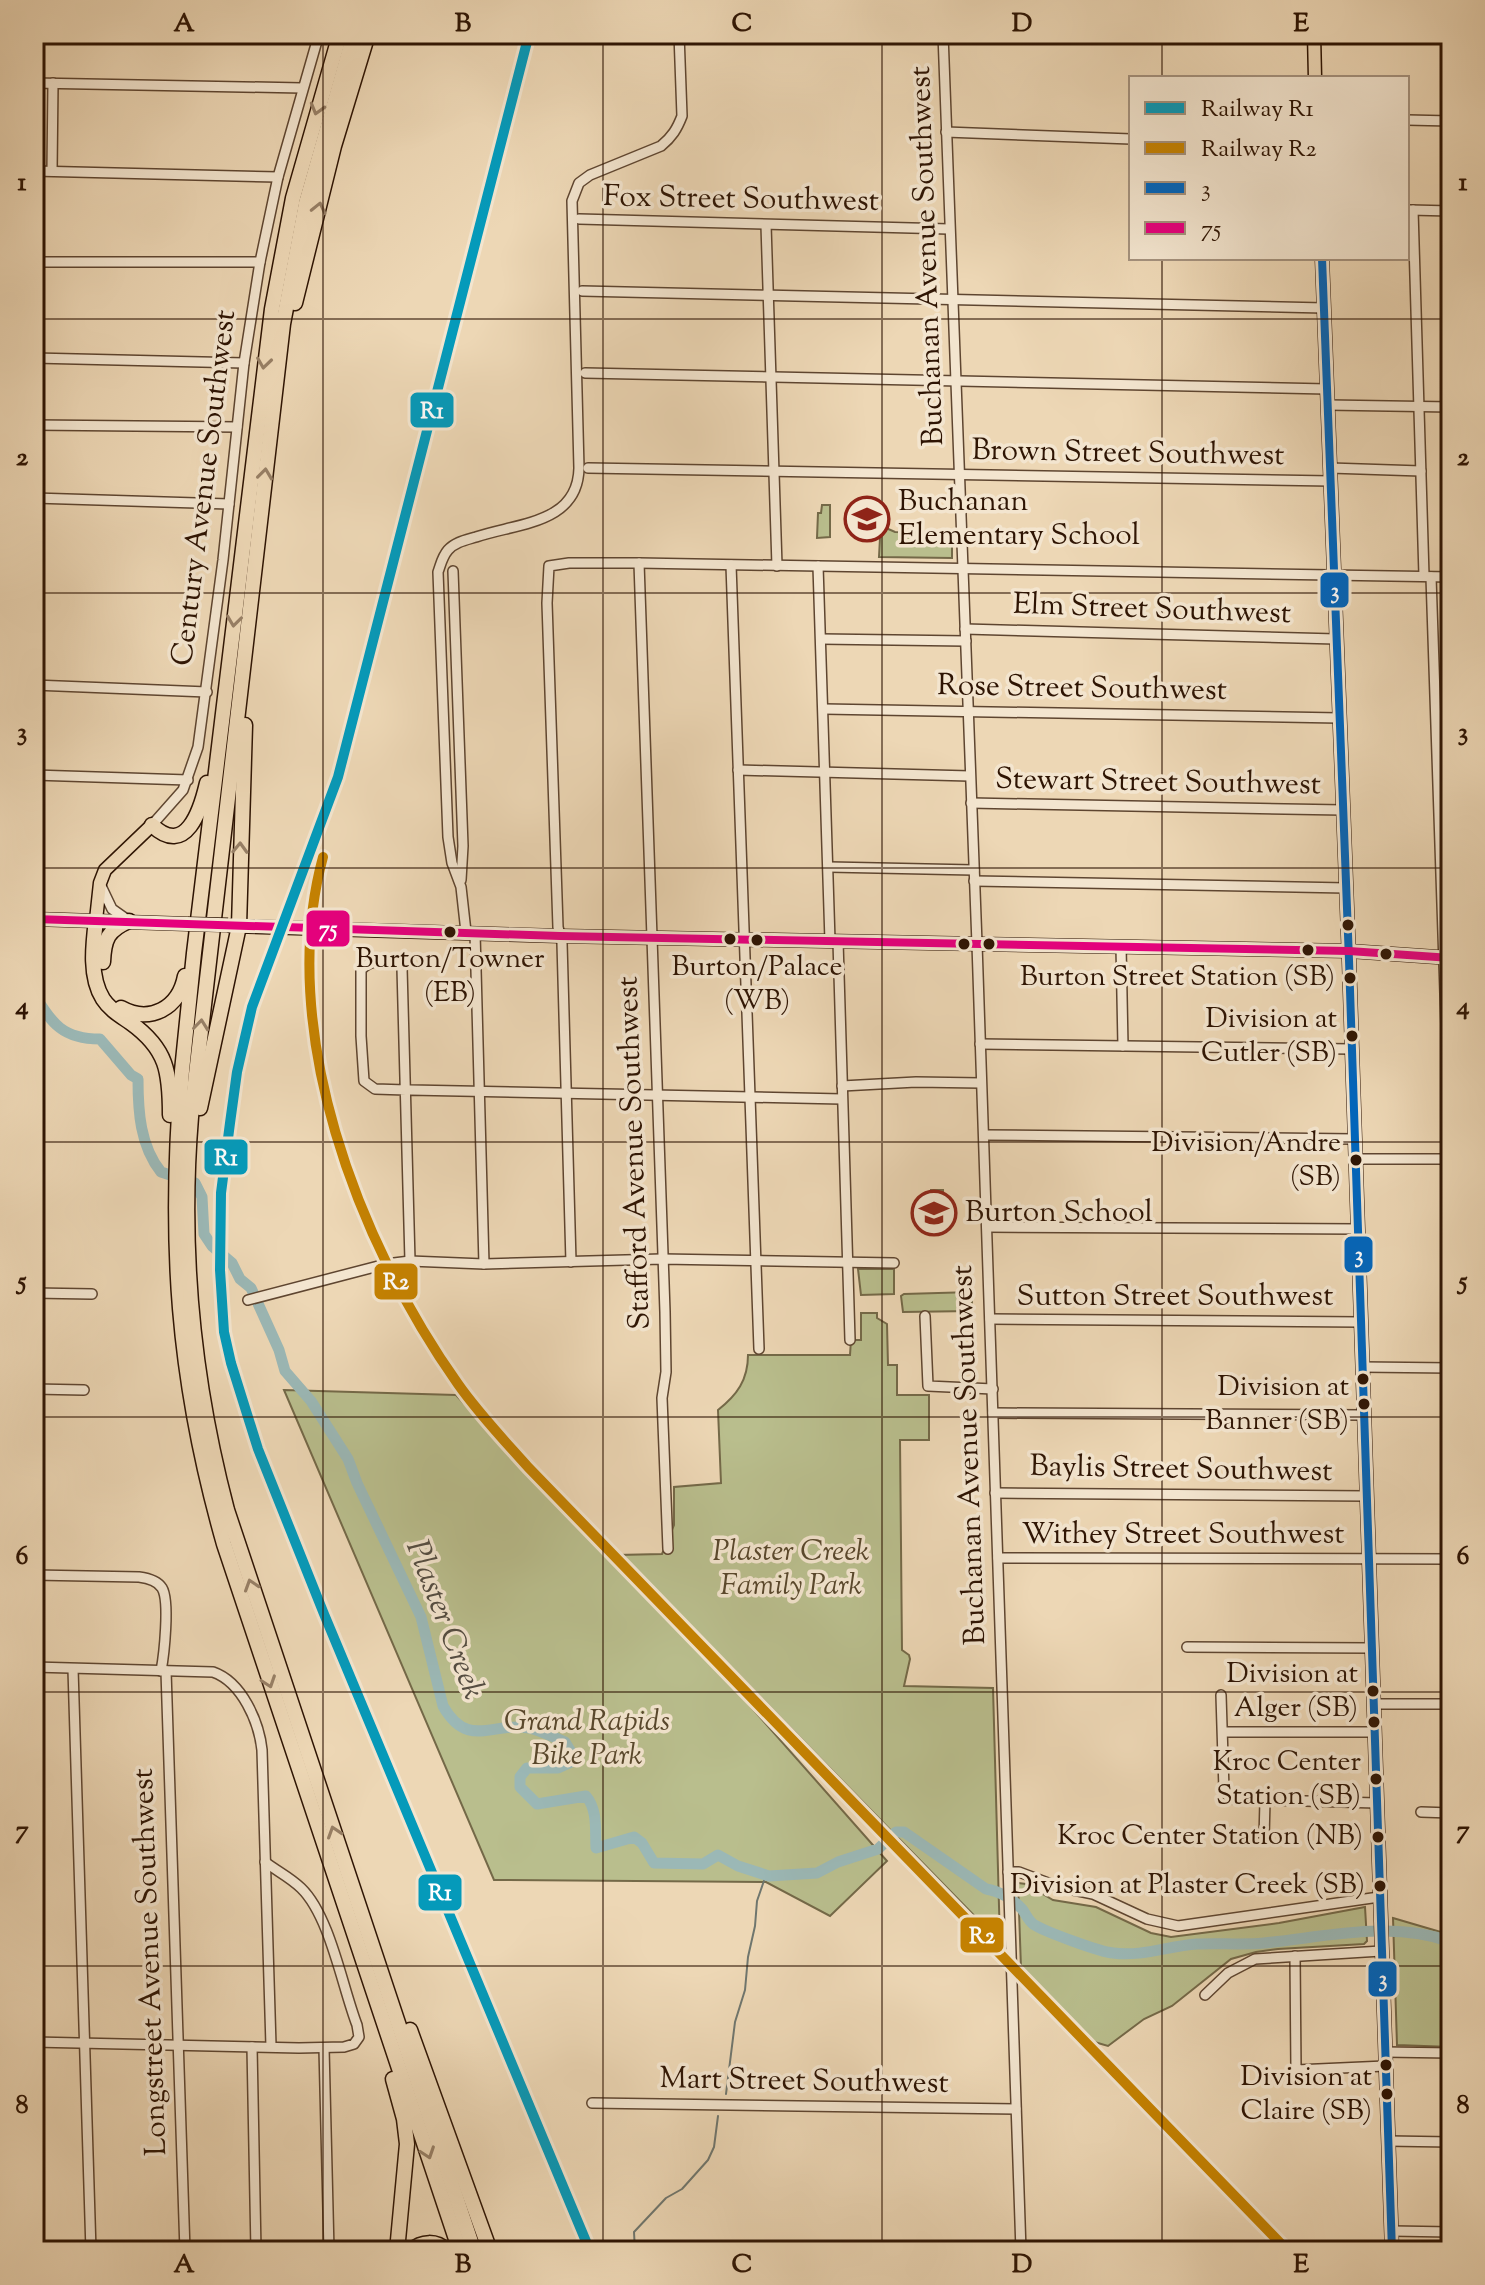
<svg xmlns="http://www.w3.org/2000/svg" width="1485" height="2285" viewBox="0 0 1485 2285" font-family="'Sorts Mill Goudy',serif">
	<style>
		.green { fill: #b9be8d; stroke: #746948; stroke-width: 2 }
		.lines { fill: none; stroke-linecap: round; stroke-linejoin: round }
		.stream { stroke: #6f766e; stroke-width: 2 }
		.river { stroke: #9bb8b6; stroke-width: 11 }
		.minor-casing { stroke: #5e4530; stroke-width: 12 }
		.major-casing { stroke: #2e1403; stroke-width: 15 }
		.highway-casing { stroke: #2e1403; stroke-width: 17 }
		.minor { stroke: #f3e5cf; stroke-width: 9 }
		.major { stroke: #edd7b5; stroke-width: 12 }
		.highway { stroke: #edd7b5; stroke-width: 14 }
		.major-bridge-casing { stroke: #2e1403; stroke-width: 15; stroke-linecap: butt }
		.major-bridge { stroke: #edd7b5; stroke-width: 12 }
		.bus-1-casing { stroke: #f3e5cf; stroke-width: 14 }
		.bus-2-casing { stroke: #f3e5cf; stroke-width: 14 }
		.bus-1 { stroke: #0065bd; stroke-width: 8 }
		.bus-2 { stroke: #e5007d; stroke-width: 8 }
		.rail-1-casing { stroke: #f3e5cf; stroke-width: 16 }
		.rail-2-casing { stroke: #f3e5cf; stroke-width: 16 }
		.rail-1 { stroke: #059aba; stroke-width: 10 }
		.rail-2 { stroke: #c58201; stroke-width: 10 }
		.oneway { stroke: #977f65 }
		.grid { fill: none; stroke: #2e1403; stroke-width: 2; stroke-opacity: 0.55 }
		.bus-dot { fill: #2e1403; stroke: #f3e5cf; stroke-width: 3 }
		.labels { text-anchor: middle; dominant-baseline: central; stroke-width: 7; stroke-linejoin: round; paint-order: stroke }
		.bus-label { font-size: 28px; fill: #2e1403; stroke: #f3e5cf; text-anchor: end }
		.street-label { font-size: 30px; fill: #2e1403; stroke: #f3e5cf }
		.poi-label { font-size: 30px; fill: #2e1403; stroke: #f3e5cf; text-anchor: start }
		.park-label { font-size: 30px; font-style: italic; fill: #58472c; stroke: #f3e5cf }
		.water-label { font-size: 32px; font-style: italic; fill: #544d42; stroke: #f3e5cf }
		.line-badge { stroke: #f3e5cf; stroke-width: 3 }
		.badge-label { font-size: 22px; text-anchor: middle; font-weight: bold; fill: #fff }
		.neatline { fill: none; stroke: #2e1403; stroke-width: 3 }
		.grid-label { font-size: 26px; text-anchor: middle; font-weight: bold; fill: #2e1403 }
	</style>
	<rect width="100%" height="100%" fill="#edd7b5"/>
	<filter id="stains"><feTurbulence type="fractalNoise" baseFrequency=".0025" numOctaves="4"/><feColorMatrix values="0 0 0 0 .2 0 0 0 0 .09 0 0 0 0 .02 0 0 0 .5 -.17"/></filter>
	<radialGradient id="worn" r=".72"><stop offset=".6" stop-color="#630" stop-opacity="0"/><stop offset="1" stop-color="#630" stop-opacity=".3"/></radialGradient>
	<g class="green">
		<path d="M822 505H830V537L817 538 818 513H821Z"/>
		<path d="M886 528 895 532 952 533V558L879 557 880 538Z"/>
		<path d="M931 1190H943L944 1214H931Z"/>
		<path d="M858 1269H894V1294L861 1295Z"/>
		<path d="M972 1292V1311L903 1312 901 1296 904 1294Z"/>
		<path d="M861 1313H877V1318L887 1324 888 1365H897V1395H929V1440H900L902 1650 909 1655 910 1659 904 1686 993 1688 1000 1942 730 1666 618 1555 662 1554 674 1525V1487L721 1483 718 1410C737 1395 748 1380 748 1355H850L851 1340H861Z"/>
		<path d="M284 1390 456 1395 612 1561 721 1673 887 1861 830 1916 766 1882 494 1880Z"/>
		<path d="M1018 1883 1026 1884 1053 1900 1096 1907 1151 1933 1171 1937 1279 1923 1365 1907 1367 1941 1364 1944 1278 1949 1256 1952 1231 1959 1172 2006 1144 2019 1108 2046 1091 2041 1021 1968Z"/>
		<path d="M1393 1918 1451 1935V2047L1397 2045Z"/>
	</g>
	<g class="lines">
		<g class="stream">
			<path d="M726 2094 735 2022 745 1990 748 1957 755 1926 757 1901 766 1875"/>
			<path d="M635 2251 634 2232 666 2198 682 2189 708 2160 714 2147 718 2116"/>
		</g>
		<path class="river" d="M34 994C52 1024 63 1039 100 1039L131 1075 138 1079C138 1111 140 1146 161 1172L195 1183 202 1197 204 1234 212 1246 232 1263 240 1279 251 1288 279 1350 285 1371 311 1401 348 1459 357 1483 421 1617 443 1706C468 1750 493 1721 529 1728 541 1731 554 1737 565 1742L576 1760 558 1768H527L520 1777V1787L537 1804 586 1796C598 1810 595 1831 596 1848L634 1837 642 1843 654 1863 703 1864 718 1855 738 1866 769 1876 817 1873 838 1862 878 1849 896 1832H904L986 1889C999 1891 1013 1899 1022 1909 1026 1914 1028 1920 1033 1924 1043 1931 1100 1952 1113 1953 1142 1957 1168 1946 1197 1944 1219 1943 1242 1945 1264 1943 1325 1937 1392 1920 1451 1942"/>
		<g class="minor-casing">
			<g id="minor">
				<path d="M943 34 977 944 1021 2251"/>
				<path d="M34 83 302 88"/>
				<path d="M1407 120 1451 121"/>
				<path d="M946 132 1131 139"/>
				<path d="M34 171 278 177"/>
				<path d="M52 171 53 83"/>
				<path d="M1410 210 1451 211"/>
				<path d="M1413 210 1424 576"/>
				<path d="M579 219 949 229"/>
				<path d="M766 225 777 566"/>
				<path d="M34 262H260"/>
				<path d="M582 291 1324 308"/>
				<path d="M34 358 244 363"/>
				<path d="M585 373 1327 389"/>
				<path d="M1328 405 1451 407"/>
				<path d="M34 425 237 427"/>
				<path d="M588 468 1331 481"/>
				<path d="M1330 468 1421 471"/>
				<path d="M34 498 229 504"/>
				<path d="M639 563 665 1312 666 1372 662 1398 668 1549"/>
				<path d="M731 565 759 1349"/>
				<path d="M818 566 830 941"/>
				<path d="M453 571 463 846 461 880"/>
				<path d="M1431 577 1451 1172"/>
				<path d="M965 629 1336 639"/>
				<path d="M821 639 966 641"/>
				<path d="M34 685 207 692"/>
				<path d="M824 709 1339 718"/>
				<path d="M738 770 970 776"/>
				<path d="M34 775 188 780"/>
				<path d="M971 803 1343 810"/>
				<path d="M152 825 183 790 198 747 223 560 244 363 260 262 278 177 319 34"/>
				<path d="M829 867 974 870"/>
				<path d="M974 881 1346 888"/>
				<path d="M102 888 112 909 129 921"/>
				<path d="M466 932 461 887 452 863 448 837 438 572C441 564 442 557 448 550 455 542 466 540 476 537 517 523 578 524 579 468L572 201 579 183 590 175 661 146C672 137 677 129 682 116L679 34"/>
				<path d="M475 933 484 1264"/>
				<path d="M838 941 850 1340"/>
				<path d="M1121 946 1123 1046"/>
				<path d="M980 1044 1352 1049"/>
				<path d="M842 1086 916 1082 981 1083"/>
				<path d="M984 1135 1354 1139"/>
				<path d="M1355 1159H1451"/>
				<path d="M987 1227 1357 1229"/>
				<path d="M410 1261 402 968 401 964C389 959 370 959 361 970V1036L364 1081 375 1089 406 1090H410L842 1099"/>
				<path d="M571 1262 562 943 558 927 547 603 549 566 569 563H639L1451 577"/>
				<path d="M34 1293 92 1294"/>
				<path d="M248 1300 386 1264 410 1261 484 1264 662 1259 894 1263"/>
				<path d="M925 1316 928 1386 993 1389"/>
				<path d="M990 1319 1360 1322"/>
				<path d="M1362 1367 1451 1368"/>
				<path d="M34 1389 84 1390"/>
				<path d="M993 1413 1363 1415"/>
				<path d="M995 1493 1366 1496"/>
				<path d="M998 1558 1451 1559"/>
				<path d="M34 1575 139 1577C147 1578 157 1580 162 1588 170 1601 164 1655 161 1671"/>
				<path d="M1187 1647 1371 1648"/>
				<path d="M34 1667 213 1672C242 1682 259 1722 262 1750L271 2046"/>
				<path d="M73 1669 91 2251"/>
				<path d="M166 1671 185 2251"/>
				<path d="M1221 1695 1224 1790 1230 1799 1376 1803"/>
				<path d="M1373 1704H1451"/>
				<path d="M1223 1732H1374"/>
				<path d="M1421 1812 1451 1813"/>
				<path d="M1264 1838 1265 1801"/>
				<path d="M1008 1872H1019L1059 1887 1093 1894 1147 1919 1178 1926 1379 1897"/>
				<path d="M1295 1956 1296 2070 1385 2066"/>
				<path d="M1205 1995 1228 1973 1255 1959 1381 1951"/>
				<path d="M34 2042 299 2048 344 2047 354 2044 359 2037 357 2025C342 1986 330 1916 301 1888 291 1878 277 1871 265 1862"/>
				<path d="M252 2047 256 2251"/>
				<path d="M324 2048 329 2251"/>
				<path d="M1385 2052 1451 2053"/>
				<path d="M592 2103 1016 2109"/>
				<path d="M1388 2141 1451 2142"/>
				<path d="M1392 2231 1451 2232"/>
			</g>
		</g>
		<g class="major-casing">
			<g id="major">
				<path d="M1314 34 1315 78"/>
				<path d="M1322 258 1349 960 1392 2251"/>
				<path d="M34 919 188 924"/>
				<path d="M96 920 100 883 105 870 152 825"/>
				<path d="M231 926 560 936 1349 951 1451 958"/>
			</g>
		</g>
		<g class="highway-casing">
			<g id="highway">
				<path d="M340 34 293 198 272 309 194 953 182 1071C168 1242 177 1379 224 1544L460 2251"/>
				<path d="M354 34 306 203 283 324 191 1117C180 1250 193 1381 227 1510L474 2251"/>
				<path d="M295 303 334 146 368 34"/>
				<path d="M152 825C186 858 201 809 207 783"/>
				<path d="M96 920C93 945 89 977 103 999 110 1010 121 1016 131 1023 167 1049 170 1072 170 1115"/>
				<path d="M103 962C104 939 108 930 129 921"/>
				<path d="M121 1008C150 1024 179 1008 185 976"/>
				<path d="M200 1108 239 926 245 725"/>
				<path d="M410 2030 490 2251"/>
				<path d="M393 2079 404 2119 407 2144 397 2251"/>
				<path d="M410 2251C422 2241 436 2240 447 2251"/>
			</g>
		</g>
		<use href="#minor" class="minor"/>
		<use href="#major" class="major"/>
		<use href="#highway" class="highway"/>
		<g class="major-bridge-casing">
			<path id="major-bridge" d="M188 924 228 925"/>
		</g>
		<use href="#major-bridge" class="major-bridge"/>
		<g class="bus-1-casing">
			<path id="bus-1" d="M1322 258 1349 960 1392 2251"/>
		</g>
		<g class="bus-2-casing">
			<path id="bus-2" d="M34 919 560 936 1349 951 1451 958"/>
		</g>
		<use href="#bus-1" class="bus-1"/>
		<use href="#bus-2" class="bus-2"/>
		<g class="rail-1-casing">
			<path id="rail-1" d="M529 34 338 777 252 1007 237 1072 230 1123 221 1193 220 1270 224 1332 231 1363 258 1449 324 1614 590 2251"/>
		</g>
		<g class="rail-2-casing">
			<path id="rail-2" d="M323 857C276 1029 358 1243 458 1384 479 1414 504 1440 528 1467L1288 2251"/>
		</g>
		<use href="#rail-1" class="rail-1"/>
		<use href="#rail-2" class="rail-2"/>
	</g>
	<defs><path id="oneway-chevron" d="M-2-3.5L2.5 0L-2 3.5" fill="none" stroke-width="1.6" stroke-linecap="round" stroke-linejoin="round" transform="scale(2)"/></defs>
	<g class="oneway">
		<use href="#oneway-chevron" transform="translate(317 109) rotate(106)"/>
		<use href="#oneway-chevron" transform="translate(319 208) rotate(-77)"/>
		<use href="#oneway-chevron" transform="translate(264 363) rotate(98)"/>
		<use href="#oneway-chevron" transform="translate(265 474) rotate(-83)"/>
		<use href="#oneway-chevron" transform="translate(234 621) rotate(97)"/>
		<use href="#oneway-chevron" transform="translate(240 848) rotate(-88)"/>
		<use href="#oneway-chevron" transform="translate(201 1025) rotate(-84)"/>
		<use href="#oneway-chevron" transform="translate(251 1585) rotate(-108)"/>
		<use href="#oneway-chevron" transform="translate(269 1682) rotate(71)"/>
		<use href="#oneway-chevron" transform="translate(334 1832) rotate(-108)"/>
		<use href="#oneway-chevron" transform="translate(428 2153) rotate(71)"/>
	</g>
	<path class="grid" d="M323 34V2251M603 34V2251M882 34V2251M1162 34V78M1162 258V2251M34 319H1451M34 593H1451M34 868H1451M34 1142H1451M34 1417H1451M34 1692H1451M34 1966H1451"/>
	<defs>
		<g id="school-ring" transform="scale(2.3)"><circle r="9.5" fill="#f3e5cf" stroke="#8f2418" stroke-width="1.5"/><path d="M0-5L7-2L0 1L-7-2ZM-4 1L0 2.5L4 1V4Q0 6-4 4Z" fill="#8f2418"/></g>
	</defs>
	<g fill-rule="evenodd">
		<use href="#school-ring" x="867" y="519"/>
		<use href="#school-ring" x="934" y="1213"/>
	</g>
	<g class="bus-dot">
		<circle cx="1348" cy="925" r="7"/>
		<circle cx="450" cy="932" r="7"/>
		<circle cx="730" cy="939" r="7"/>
		<circle cx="757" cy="940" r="7"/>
		<circle cx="964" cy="944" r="7"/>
		<circle cx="989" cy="944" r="7"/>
		<circle cx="1308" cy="950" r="7"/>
		<circle cx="1386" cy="954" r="7"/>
		<circle cx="1350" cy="978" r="7"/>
		<circle cx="1352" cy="1036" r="7"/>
		<circle cx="1356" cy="1160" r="7"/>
		<circle cx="1363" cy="1379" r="7"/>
		<circle cx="1364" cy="1404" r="7"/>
		<circle cx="1373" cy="1691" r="7"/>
		<circle cx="1374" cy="1722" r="7"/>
		<circle cx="1376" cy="1779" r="7"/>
		<circle cx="1378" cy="1837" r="7"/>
		<circle cx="1380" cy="1886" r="7"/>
		<circle cx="1386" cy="2065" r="7"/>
		<circle cx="1387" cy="2094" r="7"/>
	</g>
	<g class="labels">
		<g class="bus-label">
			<text x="450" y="960" text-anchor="middle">Burton/Towner<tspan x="450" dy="34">(EB)</tspan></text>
			<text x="757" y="968" text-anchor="middle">Burton/Palace<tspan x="757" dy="34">(WB)</tspan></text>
			<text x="1335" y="978">Burton Street Station (SB)</text>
			<text x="1337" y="1020">Division at<tspan x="1337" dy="34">Cutler (SB)</tspan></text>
			<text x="1341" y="1144">Division/Andre<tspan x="1341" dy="34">(SB)</tspan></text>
			<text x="1349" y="1388">Division at<tspan x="1349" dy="34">Banner (SB)</tspan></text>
			<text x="1358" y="1675">Division at<tspan x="1358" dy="34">Alger (SB)</tspan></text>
			<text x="1361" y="1763">Kroc Center<tspan x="1361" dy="34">Station (SB)</tspan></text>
			<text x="1363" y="1837">Kroc Center Station (NB)</text>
			<text x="1365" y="1886">Division at Plaster Creek (SB)</text>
			<text x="1372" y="2078">Division at<tspan x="1372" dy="34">Claire (SB)</tspan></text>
		</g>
		<g class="street-label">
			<text transform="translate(741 200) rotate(1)">Fox Street Southwest</text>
			<text transform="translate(928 256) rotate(-92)">Buchanan Avenue Southwest</text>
			<text transform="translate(1128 454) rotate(1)">Brown Street Southwest</text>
			<text transform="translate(205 488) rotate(-83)">Century Avenue Southwest</text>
			<text transform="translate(1152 610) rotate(2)">Elm Street Southwest</text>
			<text transform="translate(1082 689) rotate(1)">Rose Street Southwest</text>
			<text transform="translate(1158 783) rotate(1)">Stewart Street Southwest</text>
			<text transform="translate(635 1153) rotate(-92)">Stafford Avenue Southwest</text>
			<text x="1175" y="1297">Sutton Street Southwest</text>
			<text transform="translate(970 1455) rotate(-92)">Buchanan Avenue Southwest</text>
			<text transform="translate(1181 1470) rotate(1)">Baylis Street Southwest</text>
			<text x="1183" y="1535">Withey Street Southwest</text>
			<text transform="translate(151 1962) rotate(-92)">Longstreet Avenue Southwest</text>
			<text transform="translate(804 2082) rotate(1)">Mart Street Southwest</text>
		</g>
		<g class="poi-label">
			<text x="898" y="502">Buchanan<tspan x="898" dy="34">Elementary School</tspan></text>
			<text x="965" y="1213">Burton School</text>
		</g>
		<g class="park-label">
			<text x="791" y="1552">Plaster Creek<tspan x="791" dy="34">Family Park</tspan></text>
			<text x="587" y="1722">Grand Rapids<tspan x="587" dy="34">Bike Park</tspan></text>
		</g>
		<g class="water-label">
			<text transform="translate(444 1620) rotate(69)">Plaster Creek</text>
		</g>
	</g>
	<g class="line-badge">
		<rect x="409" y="391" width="46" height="38" rx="8" fill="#059aba"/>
		<rect x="1319" y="571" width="31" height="38" rx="8" fill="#0065bd"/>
		<rect x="305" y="909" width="46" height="39" rx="8" fill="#e5007d"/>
		<rect x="203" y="1138" width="46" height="38" rx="8" fill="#059aba"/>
		<rect x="1343" y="1235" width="31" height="39" rx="8" fill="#0065bd"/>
		<rect x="373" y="1262" width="46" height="39" rx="8" fill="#c58201"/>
		<rect x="417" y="1873" width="46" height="39" rx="8" fill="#059aba"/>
		<rect x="959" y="1916" width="46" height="38" rx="8" fill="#c58201"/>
		<rect x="1367" y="1960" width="31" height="38" rx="8" fill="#0065bd"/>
	</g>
	<g class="badge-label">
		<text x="432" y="418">R1</text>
		<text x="1335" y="598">3</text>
		<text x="328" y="936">75</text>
		<text x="226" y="1165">R1</text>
		<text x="1359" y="1262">3</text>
		<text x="396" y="1289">R2</text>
		<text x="440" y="1900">R1</text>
		<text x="982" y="1943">R2</text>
		<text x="1383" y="1986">3</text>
	</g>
	<rect width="1485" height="2285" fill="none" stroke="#edd7b5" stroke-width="88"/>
	<rect x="1129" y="76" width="280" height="184" fill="#f3e5cf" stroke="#a4917d" stroke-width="2"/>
	<rect x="1145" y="102" width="40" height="12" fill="#059aba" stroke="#a4917d" stroke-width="2"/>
	<text x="1201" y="116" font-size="24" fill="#2e1403">Railway R1</text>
	<rect x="1145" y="142" width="40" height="12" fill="#c58201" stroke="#a4917d" stroke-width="2"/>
	<text x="1201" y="156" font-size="24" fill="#2e1403">Railway R2</text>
	<rect x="1145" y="182" width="40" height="12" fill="#0065bd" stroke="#a4917d" stroke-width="2"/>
	<text x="1201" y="196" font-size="24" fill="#2e1403">3</text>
	<rect x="1145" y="222" width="40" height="12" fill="#e5007d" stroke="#a4917d" stroke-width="2"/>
	<text x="1201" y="236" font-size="24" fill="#2e1403">75</text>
	<rect x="44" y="44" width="1397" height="2197" class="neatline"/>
	<g class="grid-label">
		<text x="184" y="31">A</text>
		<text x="463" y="31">B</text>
		<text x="742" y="31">C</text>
		<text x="1022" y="31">D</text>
		<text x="1301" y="31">E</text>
		<text x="22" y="190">1</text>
		<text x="1463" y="190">1</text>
		<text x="22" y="465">2</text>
		<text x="1463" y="465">2</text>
		<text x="22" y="740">3</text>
		<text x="1463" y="740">3</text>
		<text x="22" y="1014">4</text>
		<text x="1463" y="1014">4</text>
		<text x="22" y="1289">5</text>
		<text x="1463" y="1289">5</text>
		<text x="22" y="1564">6</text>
		<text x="1463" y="1564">6</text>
		<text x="22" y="1838">7</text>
		<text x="1463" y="1838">7</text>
		<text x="22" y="2113">8</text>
		<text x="1463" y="2113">8</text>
		<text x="184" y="2272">A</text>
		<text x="463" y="2272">B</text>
		<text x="742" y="2272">C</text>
		<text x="1022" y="2272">D</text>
		<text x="1301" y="2272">E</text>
	</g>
	<rect width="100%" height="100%" filter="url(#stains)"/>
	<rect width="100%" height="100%" fill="url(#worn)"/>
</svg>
